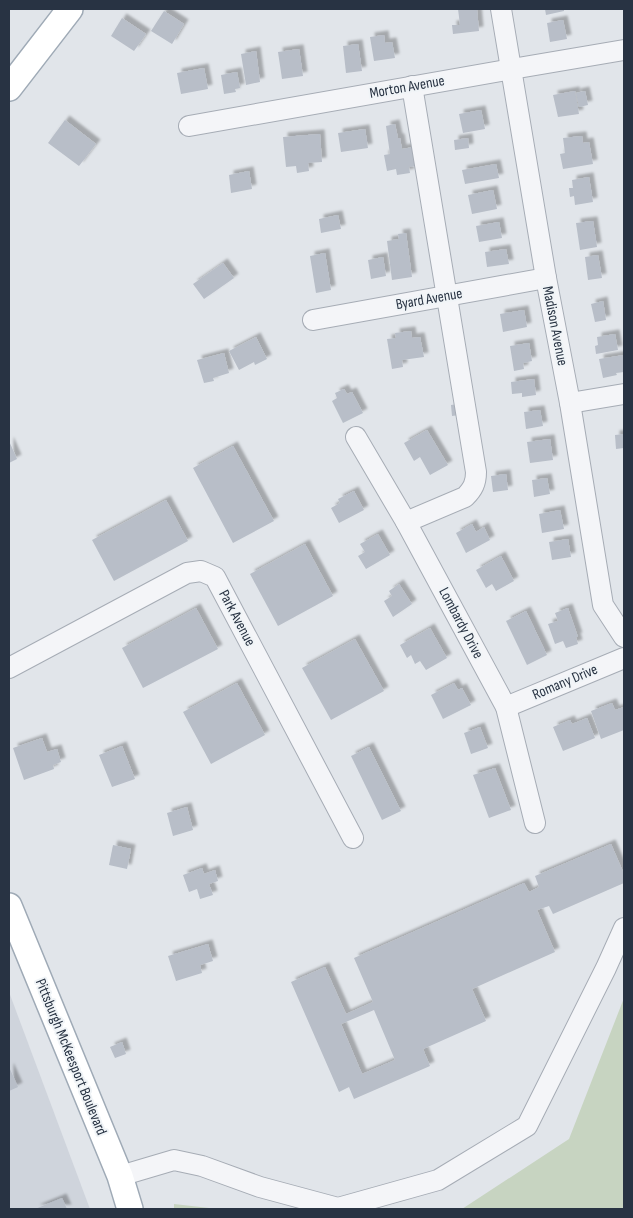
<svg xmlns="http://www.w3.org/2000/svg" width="633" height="1218" viewBox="0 0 633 1218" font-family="'Sofia Sans Condensed',sans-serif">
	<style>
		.built { fill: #cfd4dc }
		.green { fill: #c7d4c1 }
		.building { fill: #b8bec8; fill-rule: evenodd; filter: url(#shadow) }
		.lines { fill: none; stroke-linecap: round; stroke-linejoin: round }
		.minor-casing { stroke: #a6acb5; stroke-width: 22 }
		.major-casing { stroke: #9faab6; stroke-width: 28 }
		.minor { stroke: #f4f5f8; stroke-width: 20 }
		.major { stroke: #fff; stroke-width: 25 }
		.labels { text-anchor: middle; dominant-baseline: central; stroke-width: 4; stroke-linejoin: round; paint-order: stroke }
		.street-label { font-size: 15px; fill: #283343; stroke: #f0f4f7 }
	</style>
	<defs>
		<filter id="shadow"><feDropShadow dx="4.5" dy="-4.5" stdDeviation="1" flood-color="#0004"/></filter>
	</defs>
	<rect width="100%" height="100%" fill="#e1e5ea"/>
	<path class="built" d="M9 992 90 1209H9Z"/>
	<g class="green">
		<path d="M624 998V1209H462L569 1139Z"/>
		<path d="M174 1204 218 1209H174Z"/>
	</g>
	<g class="building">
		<path d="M458 9H477L479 31 453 34 452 25H460Z"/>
		<path d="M545 9H564V11L546 15Z"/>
		<path d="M164 11 184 24 172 44 151 31Z"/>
		<path d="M122 18 146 34 134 51 111 36Z"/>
		<path d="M563 20 567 39 550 42 547 23Z"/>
		<path d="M384 35 385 43 392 42 395 58 374 61 370 37Z"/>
		<path d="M358 44 362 71 346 73 343 46Z"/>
		<path d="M299 49 303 76 282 79 278 52Z"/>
		<path d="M256 51 260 82 246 85 241 54Z"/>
		<path d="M204 68 208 89 181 94 177 73Z"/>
		<path d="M237 72 240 88 235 89 236 92 224 94 221 75Z"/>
		<path d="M575 91 579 114 558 117 553 95Z"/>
		<path d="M585 91 588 105 579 107 576 93Z"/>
		<path d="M481 110 485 129 463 133 459 114Z"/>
		<path d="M65 120 96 144 79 166 48 143Z"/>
		<path d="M395 124 398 138H400L402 149 419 146 423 165 409 167 410 173 397 175 396 169 387 171 384 155 390 154 386 126Z"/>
		<path d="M365 129 368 148 341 152 338 133Z"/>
		<path d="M320 134 322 162 308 163 309 171 297 173 296 166 286 167 283 137Z"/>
		<path d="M582 136 583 143 589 142 593 164 563 169 560 154 565 153 563 138Z"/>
		<path d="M468 138 469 148 455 150 454 140Z"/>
		<path d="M496 164 499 178 465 184 462 170Z"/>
		<path d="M249 171 252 189 231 193 229 175Z"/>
		<path d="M589 177 593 202 575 205 574 196 570 197 569 188H573L572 180Z"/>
		<path d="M493 190 497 209 472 214 468 195Z"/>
		<path d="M338 215 341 229 321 233 319 219Z"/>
		<path d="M593 221 597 247 580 250 576 223Z"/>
		<path d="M499 222 502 238 479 242 476 226Z"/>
		<path d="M406 233 412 277 392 280 387 241 399 239 398 234Z"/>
		<path d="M506 249 509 264 487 267 485 252Z"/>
		<path d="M325 253 331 290 316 293 310 256Z"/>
		<path d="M598 255 602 278 588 280 585 257Z"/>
		<path d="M383 257 386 276 371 279 368 260Z"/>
		<path d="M223 263 234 278 204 299 193 284Z"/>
		<path d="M603 301 606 320 595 322 591 304Z"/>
		<path d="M524 310 527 327 503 332 500 314Z"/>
		<path d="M411 331 412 338 420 337 424 357 402 360 403 367 392 369 387 339 396 338 395 333Z"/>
		<path d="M615 334 618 350 596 354 595 346 598 345 597 337Z"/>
		<path d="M256 337 267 359 255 365 254 362 239 370 229 351Z"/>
		<path d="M529 343 532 361 523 363 524 369 514 371 510 346Z"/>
		<path d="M224 353 229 373 213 378 214 381 204 383 197 360Z"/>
		<path d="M624 355V372L616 373 617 375 603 378 599 359Z"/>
		<path d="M534 379 536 395 522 397V393L512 394 511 382Z"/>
		<path d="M344 389 347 394 352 392 363 413 343 423 332 401 337 398 335 393Z"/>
		<path d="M458 404 459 415 452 416 451 405Z"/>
		<path d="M540 410 543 426 526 429 524 412Z"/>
		<path d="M427 430 448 465 430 475 420 457 414 461 404 443Z"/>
		<path d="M624 434V448L616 449 615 435Z"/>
		<path d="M550 439 553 460 530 463 527 442Z"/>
		<path d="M9 441 17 459 9 463Z"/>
		<path d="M233 446 274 521 233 543 193 468Z"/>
		<path d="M506 474 508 490 493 492 491 476Z"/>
		<path d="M547 478 550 494 534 497 532 480Z"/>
		<path d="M354 491 364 510 339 523 331 508 340 503 338 499Z"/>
		<path d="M166 500 188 541 114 581 92 540Z"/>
		<path d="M560 510 564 529 542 533 539 514Z"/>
		<path d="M472 524 476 532 484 527 490 540 466 553 456 533Z"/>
		<path d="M378 534 390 555 366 569 358 556 365 552 360 544Z"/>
		<path d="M568 539 571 557 552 560 549 542Z"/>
		<path d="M305 544 333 596 278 626 250 574Z"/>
		<path d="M501 556 514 581 496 591 492 584 486 588 476 570Z"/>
		<path d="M399 584 412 604 393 617 384 601 392 596 389 591Z"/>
		<path d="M196 608 218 649 143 688 122 648Z"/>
		<path d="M568 608 578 637H576L578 644 566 648 563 641 555 644 548 624 558 621 555 613Z"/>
		<path d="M526 611 547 655 527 665 506 621Z"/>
		<path d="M430 628 447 658 426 670 420 661 415 664 411 655 407 658 400 645Z"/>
		<path d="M355 639 384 691 331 720 302 668Z"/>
		<path d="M237 683 265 735 211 764 183 712Z"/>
		<path d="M454 683 458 690 462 688 471 705 443 719 431 695Z"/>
		<path d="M612 703 615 710 624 707V730L601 739 591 711Z"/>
		<path d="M587 718 595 738 563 751 553 727 570 720 572 724Z"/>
		<path d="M480 727 488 748 471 754 464 733Z"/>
		<path d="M42 738 47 752 57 749 61 762 53 765 54 769 24 780 13 748Z"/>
		<path d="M122 746 135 779 112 787 99 755Z"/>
		<path d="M369 747 401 811 382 820 351 756Z"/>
		<path d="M495 768 511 810 489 818 473 775Z"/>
		<path d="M187 807 193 830 173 836 167 813Z"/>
		<path d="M611 844 624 874V883L553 914 549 906 537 910 555 952 472 989 486 1021 423 1049 430 1066 354 1099 349 1087 339 1092 291 982 325 967 346 1014 373 1002 354 958 524 883 529 892 539 887 535 876ZM374 1010 395 1060 362 1074 341 1024Z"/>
		<path d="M113 845 131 849 127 869 109 865Z"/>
		<path d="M202 868 204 874 215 870 218 881 209 884 213 895 200 899 197 889 189 892 183 875Z"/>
		<path d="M208 944 213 961 200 965 202 973 176 981 168 956Z"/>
		<path d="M122 1042 126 1054 115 1058 110 1047Z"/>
		<path d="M9 1067 18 1087 9 1091Z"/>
		<path d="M62 1198 67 1209H35Z"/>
	</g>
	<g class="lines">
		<g class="minor-casing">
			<g id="minor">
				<path d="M501 9 546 278 570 403 603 605 624 637"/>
				<path d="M189 126 512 69 624 50"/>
				<path d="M313 320 546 278"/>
				<path d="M570 403 624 394"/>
				<path d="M356 437 406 522 506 707 535 823"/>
				<path d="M406 522 465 497C473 489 476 483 476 472L412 86"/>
				<path d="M9 668 187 573 201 571 215 577 353 838"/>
				<path d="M506 707 624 658"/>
				<path d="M120 1176 174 1160 202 1166 260 1187 338 1208 438 1180 527 1126 606 968 624 928"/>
			</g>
		</g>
		<g class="major-casing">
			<g id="major">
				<path d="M9 88 70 9"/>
				<path d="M9 906 120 1176 130 1209"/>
			</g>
		</g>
		<use href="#minor" class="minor"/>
		<use href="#major" class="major"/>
	</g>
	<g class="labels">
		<g class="street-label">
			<text transform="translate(407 87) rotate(-10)">Morton Avenue</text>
			<text transform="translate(429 299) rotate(-10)">Byard Avenue</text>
			<text transform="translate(555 326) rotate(79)">Madison Avenue</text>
			<text transform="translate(237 618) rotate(62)">Park Avenue</text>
			<text transform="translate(461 623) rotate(62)">Lombardy Drive</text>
			<text transform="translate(565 682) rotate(-23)">Romany Drive</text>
			<text transform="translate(71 1057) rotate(68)">Pittsburgh McKeesport Boulevard</text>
		</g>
	</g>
	<rect width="633" height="1218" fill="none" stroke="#283343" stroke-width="20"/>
</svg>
